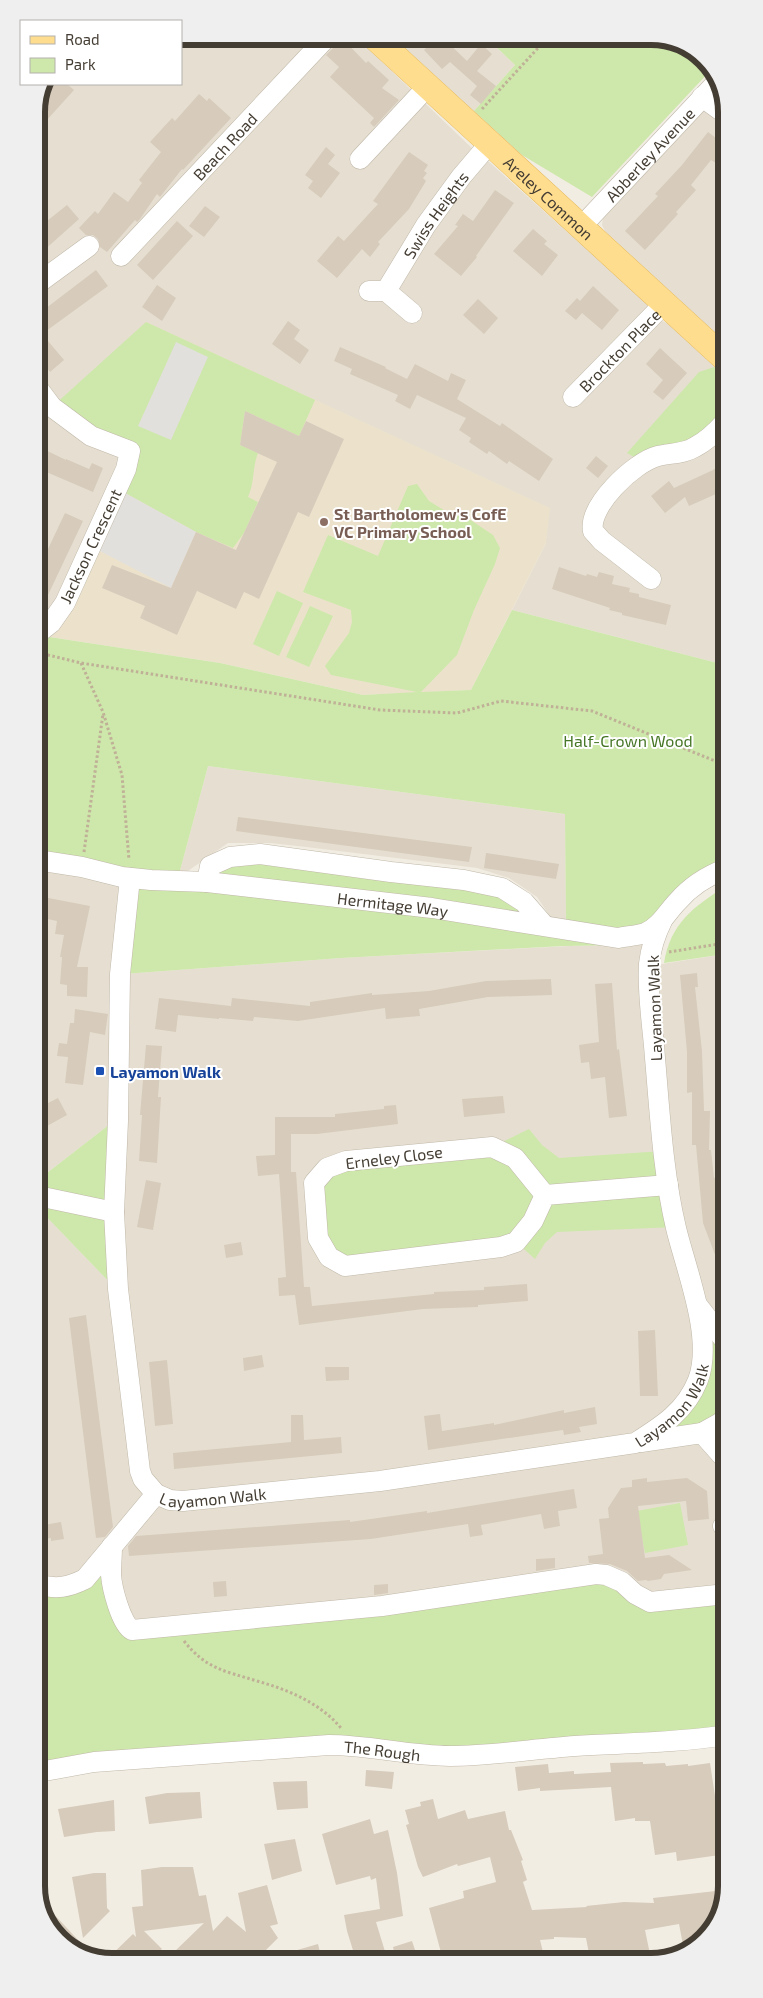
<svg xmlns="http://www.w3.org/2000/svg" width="763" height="1998" viewBox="0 0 763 1998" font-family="'Exo 2',sans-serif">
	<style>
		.residential { fill: #e6dfd1 }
		.education { fill: #ece2cc }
		.green { fill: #cde8aa; fill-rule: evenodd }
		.parking { fill: #e2e0dc }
		.building { fill: #d7cbbb }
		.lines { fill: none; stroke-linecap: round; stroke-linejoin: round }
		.minor-casing { stroke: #c0b8a9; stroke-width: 21 }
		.major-casing { stroke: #e5ba5e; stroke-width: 26 }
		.path { stroke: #bfb097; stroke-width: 3; stroke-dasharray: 2.5 2.5; stroke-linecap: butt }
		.minor { stroke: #fff; stroke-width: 20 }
		.major { stroke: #ffdd8f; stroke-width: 25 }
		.education-dot { fill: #8d6e63; stroke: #fff; stroke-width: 2 }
		.transit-dot { fill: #1a4fb4; stroke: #fff; stroke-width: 2 }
		.labels { text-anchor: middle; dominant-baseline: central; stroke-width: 4; stroke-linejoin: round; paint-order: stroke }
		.street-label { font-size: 16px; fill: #443d33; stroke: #fff }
		.education-label { font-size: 16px; font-weight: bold; fill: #785e54; stroke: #fff; text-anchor: start }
		.park-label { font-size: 16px; fill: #467626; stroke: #fff }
		.transit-label { font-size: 16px; font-weight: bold; fill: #164399; stroke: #fff; text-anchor: start }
		.rim { fill: none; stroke: #443d33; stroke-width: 6 }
	</style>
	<rect width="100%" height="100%" fill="#f2ede3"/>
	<g class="residential">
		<path d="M181 36H355L475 151 487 160 646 303 658 322 662 321 669 324 725 377V665L512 610 546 543 130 451 126 469 37 634 36 108 47 84H181Z"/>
		<path d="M412 36H485L515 65 474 111 404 47Z"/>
		<path d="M702 97 724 113V341L605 231 602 225 603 218Z"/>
		<path d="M37 732 48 734 37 827Z"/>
		<path d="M208 766 565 814 566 924 553 921 537 897 509 878 477 868 306 847 270 843H228L178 878Z"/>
		<path d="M37 860 122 877 114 1121 38 1180Z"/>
		<path d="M653 938 649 966 725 954 726 1594 132 1630 113 1547 151 1488 120 1289 123 974 341 958 569 946 627 945Z"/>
		<path d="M38 1208 116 1289 149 1490 85 1579 38 1584Z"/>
	</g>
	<path class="education" d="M146 322 550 508 546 543 471 690 363 695 220 663 49 637 88 554 116 488Z"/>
	<g class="green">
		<path d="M485 36H656L697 52 710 71 592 197 522 155 474 111 515 65Z"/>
		<path d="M146 322 315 400 299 436 245 411 240 445 258 453C252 468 255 482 248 497L258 502 244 533 233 548 196 532 116 488 129 451 52 407Z"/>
		<path d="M714 367 725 377V411L700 440 634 457 627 453 699 372Z"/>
		<path d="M417 484 429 501 447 512 469 519 493 535 500 548 495 564 474 610 457 655 421 692 471 690 512 610 725 665V869L627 945 563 946 341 958 123 974 130 878 37 860V827L48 734 37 732V638L49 637 220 663 363 695 417 692 331 675 325 666 349 633 352 622 351 610 303 592 328 535 378 556 408 486ZM208 766 565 814 566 924 544 925 502 888 230 857 206 882 178 878Z"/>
		<path d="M277 591 303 603 279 656 253 644Z"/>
		<path d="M310 606 333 616 309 667 286 657Z"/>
		<path d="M725 887V954L664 963C670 924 694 906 725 887Z"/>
		<path d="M114 1121 116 1289 38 1208V1180Z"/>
		<path d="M529 1129 542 1145 559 1158 663 1151 676 1227 557 1232 545 1243 535 1259 516 1242 501 1247 329 1257 314 1183 327 1168 492 1147Z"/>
		<path d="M697 1304 726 1342V1417L720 1423 654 1431 698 1380Z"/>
		<path d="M680 1503 688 1545 645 1553 637 1511Z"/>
		<path d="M111 1549 125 1624 584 1576 635 1594H726L727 1735 451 1756 357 1745 39 1773 38 1584 61 1588Z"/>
	</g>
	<g class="parking">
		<path d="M176 342 208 357 171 440 138 426Z"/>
		<path d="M116 488 196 532 171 588 96 549Z"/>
	</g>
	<g class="building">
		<path d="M340 36 366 63 368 61 389 80 382 88 399 100 374 127 370 123 374 118 330 77 339 67 326 55 337 44Z"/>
		<path d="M422 36H441L467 61 481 44 492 54 477 71 496 86 481 104 470 95 477 86 450 62 442 69 424 50 430 44Z"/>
		<path d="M55 84H67L74 90 36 132V108L40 101Z"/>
		<path d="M199 94 207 101 209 98 231 118 183 170 182 169 160 197 157 194 140 219 137 222 135 220 107 252 100 247 98 239 93 235H86L79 228 95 211 98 214 114 192 128 202 142 183 139 180 161 152 150 142 172 118 175 121Z"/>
		<path d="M708 132 724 144V153L716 163 711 160 691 185 696 190 676 212 678 214 645 250 625 231 658 196 655 194 682 165Z"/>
		<path d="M326 147 335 155 328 164 340 173 321 198 308 188 313 181 305 175Z"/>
		<path d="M409 152 428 165 424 171 427 173 423 178 426 181 409 209 378 242 380 244 370 257 362 249 337 278 317 261 338 236 344 241 378 204 373 201Z"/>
		<path d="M495 190 514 203 476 256 477 257 461 276 434 254 458 226 455 225 463 214 473 221Z"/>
		<path d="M67 205 79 219 42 252 37 246V229Z"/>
		<path d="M205 206 220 217 204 237 189 226Z"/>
		<path d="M177 221 193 236 153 280 137 265Z"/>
		<path d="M533 229 547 241 544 244 558 255 542 276 513 251Z"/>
		<path d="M96 270 108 286 42 334 64 360 50 372 37 356V315Z"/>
		<path d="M157 285 176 298 162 321 142 307Z"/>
		<path d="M593 286 619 310 602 330 582 313 576 320 565 311 577 298 580 301Z"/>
		<path d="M478 299 498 318 484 334 463 315Z"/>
		<path d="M288 321 300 330 294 339 309 350 300 364 272 344Z"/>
		<path d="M340 347 386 367 385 368 407 379 415 364 448 381 451 373 466 380 457 399 500 426 502 423 553 459 539 481 509 461 507 464 489 451 487 454 469 442 471 438 459 430 466 418 417 395 410 409 395 401 398 395 350 374 352 369 334 361Z"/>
		<path d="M660 348 687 373 663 400 653 392 663 380 646 364Z"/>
		<path d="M245 411 299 436 306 421 344 439 309 517 298 512 259 599 244 592 236 609 197 591 177 635 140 618 145 606 102 588 112 565 171 588 196 532 236 550 277 462 240 445Z"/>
		<path d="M37 446 66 460V459L89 469 92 463 103 468 93 492 37 468Z"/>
		<path d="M596 456 608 466 598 478 586 468Z"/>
		<path d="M725 460V490L689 506 685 497 665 513 651 496 669 481 674 488 713 470Z"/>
		<path d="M65 513 83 521 48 595 37 608V577L44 562 38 559 44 547 48 549Z"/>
		<path d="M559 567 586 576 587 574 597 577 599 572 614 576 612 584 630 588 629 592 639 594V597L671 605 666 625 622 615V613L609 610 610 608 552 589Z"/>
		<path d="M238 817 472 847 469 862 236 831Z"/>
		<path d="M486 853 559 864 556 879 484 868Z"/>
		<path d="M38 896 90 906 77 967H88L87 997 67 996V985L60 984 62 957H60L64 935 55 934 57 921 38 917Z"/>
		<path d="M697 973 698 987H695L702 1051 704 1111H710L709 1150H711L714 1178 717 1177 721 1223 726 1236 725 1281 703 1223 696 1145H692V1092L687 1093V1052L680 975Z"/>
		<path d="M551 979 552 995 488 997 419 1009 420 1016 386 1019 385 1008 298 1021 254 1017 253 1021 219 1018V1019L178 1015 176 1032 155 1029 159 998 231 1006 232 998 310 1006V1002L372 993V995L429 991 486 981Z"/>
		<path d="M612 983 617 1050 619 1049 627 1116 609 1118 605 1077 591 1079 589 1062 581 1063 579 1045 599 1042 595 984Z"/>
		<path d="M75 1009 108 1014 105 1035 90 1032 83 1085 65 1083 68 1057 57 1056 59 1043 67 1044 70 1023H74Z"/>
		<path d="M146 1045 162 1046 158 1097H161L157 1163 139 1161 142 1115H140Z"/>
		<path d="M503 1096 505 1113 464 1117 462 1099Z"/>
		<path d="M58 1098 67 1115 38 1131V1108Z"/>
		<path d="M396 1105 398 1124 317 1134H291V1172H296L304 1287H310L312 1306 434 1294V1292L484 1290V1287L527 1284 528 1301 478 1305V1307L423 1309 299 1325 295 1295 279 1296 278 1278 286 1277 279 1174 258 1176 256 1156 275 1155V1117H335V1114L384 1109V1106Z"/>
		<path d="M146 1180 161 1183 153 1230 137 1227Z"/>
		<path d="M241 1242 243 1255 226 1258 224 1245Z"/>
		<path d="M86 1315 113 1527 105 1537 96 1538 69 1318Z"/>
		<path d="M655 1330 658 1396H640L638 1331Z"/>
		<path d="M262 1355 264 1367 244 1371 243 1358Z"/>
		<path d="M167 1360 173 1424 155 1426 149 1362Z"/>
		<path d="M325 1367H349V1380L326 1381Z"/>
		<path d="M595 1407 597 1424 579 1427 581 1432 564 1435 563 1430 428 1450 424 1416 440 1414 442 1431 494 1423V1425L564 1410V1413Z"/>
		<path d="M291 1415H303L304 1440 341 1437 342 1453 174 1469 173 1453 291 1442Z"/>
		<path d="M647 1478V1482L687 1478 707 1491 709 1519 688 1521 686 1501 638 1506 645 1558 669 1555 692 1570 664 1574 661 1579 648 1581 646 1580 638 1581 627 1571 610 1564 589 1563 588 1556 603 1554 599 1519 609 1518 608 1508 621 1488 632 1487V1480Z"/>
		<path d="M574 1489 577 1508 558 1511 560 1526 544 1529 541 1514 481 1525 483 1535 470 1537 468 1524 371 1539 129 1556 128 1546 136 1536 350 1520V1522L427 1511V1513Z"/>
		<path d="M61 1522 64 1539 51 1541V1538L38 1540V1526Z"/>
		<path d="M555 1558V1568L536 1571V1559Z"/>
		<path d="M226 1581 227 1596 214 1597 213 1582Z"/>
		<path d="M388 1584V1593L374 1595V1585Z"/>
		<path d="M643 1762V1764L665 1763 666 1766 688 1764V1766L710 1763 715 1796H727V1818H725L727 1854 677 1861 676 1852 655 1855 650 1821H635V1818L615 1821 611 1787 540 1791V1788L518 1791 515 1767 548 1764 549 1773 574 1771V1774L611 1772 610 1763Z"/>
		<path d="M366 1770 394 1772 392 1789 365 1786Z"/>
		<path d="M307 1781 308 1808 277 1810 273 1782Z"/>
		<path d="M200 1792 202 1818 149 1824 145 1797 167 1793Z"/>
		<path d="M433 1799 438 1819 465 1810 468 1819 505 1811 509 1830H511L523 1860 521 1861 527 1880 523 1882 532 1910 587 1907 586 1906 624 1902 654 1903 653 1898 725 1890 711 1932 684 1950 679 1924 645 1930 651 1959H590L586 1938 554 1937V1939L540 1940 545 1960H443L429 1908 464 1898 463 1891 496 1882 490 1857 458 1866 457 1864 423 1877 418 1867 406 1825 409 1824 405 1810 421 1806 420 1802Z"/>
		<path d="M114 1800 115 1831 97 1832 64 1837 58 1809Z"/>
		<path d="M370 1819 374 1834 388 1830 397 1873 403 1916 376 1922 387 1958 379 1960H356L347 1931 344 1915 380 1909 376 1878 371 1880 370 1876 336 1885 322 1834Z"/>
		<path d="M295 1839 302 1871 272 1880 264 1844Z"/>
		<path d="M162 1867H193L199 1896 206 1895 213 1931 227 1916 246 1932 238 1893 267 1885 278 1924 270 1926 278 1938 255 1961H182L174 1952 204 1923 144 1931 162 1949 149 1961H105L133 1934 136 1937 132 1907 143 1906 141 1870Z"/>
		<path d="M94 1873H106L107 1908 110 1911 83 1938 72 1877Z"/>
		<path d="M51 1911 93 1956 66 1946 46 1916Z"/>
		<path d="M412 1941 417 1956 396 1960 393 1947Z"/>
		<path d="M318 1944 322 1961H274L273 1957Z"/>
	</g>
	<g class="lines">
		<g class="minor-casing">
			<g id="minor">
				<path d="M702 97 724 113"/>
				<path d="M360 159 428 86"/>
				<path id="s1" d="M581 227 717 82"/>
				<path id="s2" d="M121 256 328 36"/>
				<path d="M37 284 89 246"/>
				<path id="s3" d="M369 291H386L426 225 461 177 489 144"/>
				<path d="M386 291 412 313"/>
				<path d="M37 387 52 407 91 436 130 451 126 469 65 603 51 623 37 634"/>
				<path id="s4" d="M573 397 665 303"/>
				<path d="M651 579 602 541 593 531C588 506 634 462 658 456 670 453 684 454 695 447 707 441 716 432 725 422"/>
				<path id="s5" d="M37 860 82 867 122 877 151 880 207 882 432 908 618 938C627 936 636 936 645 933 660 927 667 912 678 901 691 886 707 876 725 869"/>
				<path id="s6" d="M130 878 120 974 118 1121 114 1212 118 1289 140 1471 143 1479 156 1494 170 1500 183 1501 380 1481 635 1443C662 1426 686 1411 698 1380 714 1338 686 1270 676 1228 663 1173 660 1115 655 1058 653 1028 647 994 649 964 651 947 655 935 662 921"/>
				<path d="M207 882 210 866 230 857 260 854 391 872 464 880 502 888 524 902 544 925"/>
				<path d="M545 1195 515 1158 492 1147 346 1161 327 1168 314 1183 318 1238 329 1257 345 1266 501 1247 516 1242 533 1221 545 1195 668 1185"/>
				<path d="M38 1196 114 1212"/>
				<path d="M698 1306 726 1342"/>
				<path d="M702 1433 720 1423 726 1417"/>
				<path d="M641 1442 702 1433 726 1460"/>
				<path d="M723 1526 726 1525"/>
				<path d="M112 1546C112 1556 111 1565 111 1575 112 1588 121 1624 132 1630L382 1606 596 1574 606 1575 622 1582 635 1594 650 1602 726 1594"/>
				<path d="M38 1584C56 1590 69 1587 85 1579L156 1494"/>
				<path id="s7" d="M39 1772 94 1762 329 1745C369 1745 409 1756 450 1756 491 1756 533 1749 575 1746 625 1743 676 1743 727 1735"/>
			</g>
		</g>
		<g class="major-casing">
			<g id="major">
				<path id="s8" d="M373 36 724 358"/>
			</g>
		</g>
		<g class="path">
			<path d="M482 109 549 36"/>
			<path d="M37 437 44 422"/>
			<path d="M39 650 44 654 81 663 380 710 457 713 501 701 592 711 725 765"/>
			<path d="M81 663 103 712 122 775 129 860"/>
			<path d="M84 852 103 714"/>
			<path d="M669 952 725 943"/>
			<path d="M184 1641C206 1669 225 1671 257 1681 289 1690 320 1703 341 1728"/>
		</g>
		<use href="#minor" class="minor"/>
		<use href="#major" class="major"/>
	</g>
	<circle class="education-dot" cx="324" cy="522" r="5"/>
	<rect class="transit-dot" x="95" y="1066" width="10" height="10" rx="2.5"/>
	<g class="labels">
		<g class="street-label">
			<text stroke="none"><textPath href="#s2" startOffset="151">Beach Road</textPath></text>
			<text stroke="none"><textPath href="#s1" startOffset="100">Abberley Avenue</textPath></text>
			<text stroke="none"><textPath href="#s8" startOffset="239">Areley Common</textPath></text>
			<text stroke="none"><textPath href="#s3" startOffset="108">Swiss Heights</textPath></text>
			<text stroke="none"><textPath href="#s4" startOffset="66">Brockton Place</textPath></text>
			<text transform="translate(90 546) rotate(-65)">Jackson Crescent</text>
			<text stroke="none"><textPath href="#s5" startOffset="359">Hermitage Way</textPath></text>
			<text transform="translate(654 1008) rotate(-92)">Layamon Walk</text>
			<text transform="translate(394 1157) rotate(-7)">Erneley Close</text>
			<text stroke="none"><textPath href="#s6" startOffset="1162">Layamon Walk</textPath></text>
			<text stroke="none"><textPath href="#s6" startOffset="682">Layamon Walk</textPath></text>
			<text stroke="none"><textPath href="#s7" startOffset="345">The Rough</textPath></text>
		</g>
		<g class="education-label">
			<text x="334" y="513">St Bartholomew's CofE<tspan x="334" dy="18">VC Primary School</tspan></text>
		</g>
		<g class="park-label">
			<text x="628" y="740">Half-Crown Wood</text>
		</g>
		<g class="transit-label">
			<text x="110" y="1071">Layamon Walk</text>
		</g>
	</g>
	<path d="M0 0H763V1998H0ZM112 45H651A67 67 0 0 1 718 112V1886A67 67 0 0 1 651 1953H112A67 67 0 0 1 45 1886V112A67 67 0 0 1 112 45Z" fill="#f0efef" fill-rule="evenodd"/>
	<path class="rim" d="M112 45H651A67 67 0 0 1 718 112V1886A67 67 0 0 1 651 1953H112A67 67 0 0 1 45 1886V112A67 67 0 0 1 112 45Z"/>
	<rect x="20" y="20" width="162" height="65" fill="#ffffff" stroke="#b4b1ad"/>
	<rect x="30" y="36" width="25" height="8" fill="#ffdd8f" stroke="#b4b1ad"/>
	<text x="65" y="45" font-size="15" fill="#443d33">Road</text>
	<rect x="30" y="58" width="25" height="15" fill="#cde8aa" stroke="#b4b1ad"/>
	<text x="65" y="70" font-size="15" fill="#443d33">Park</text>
</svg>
